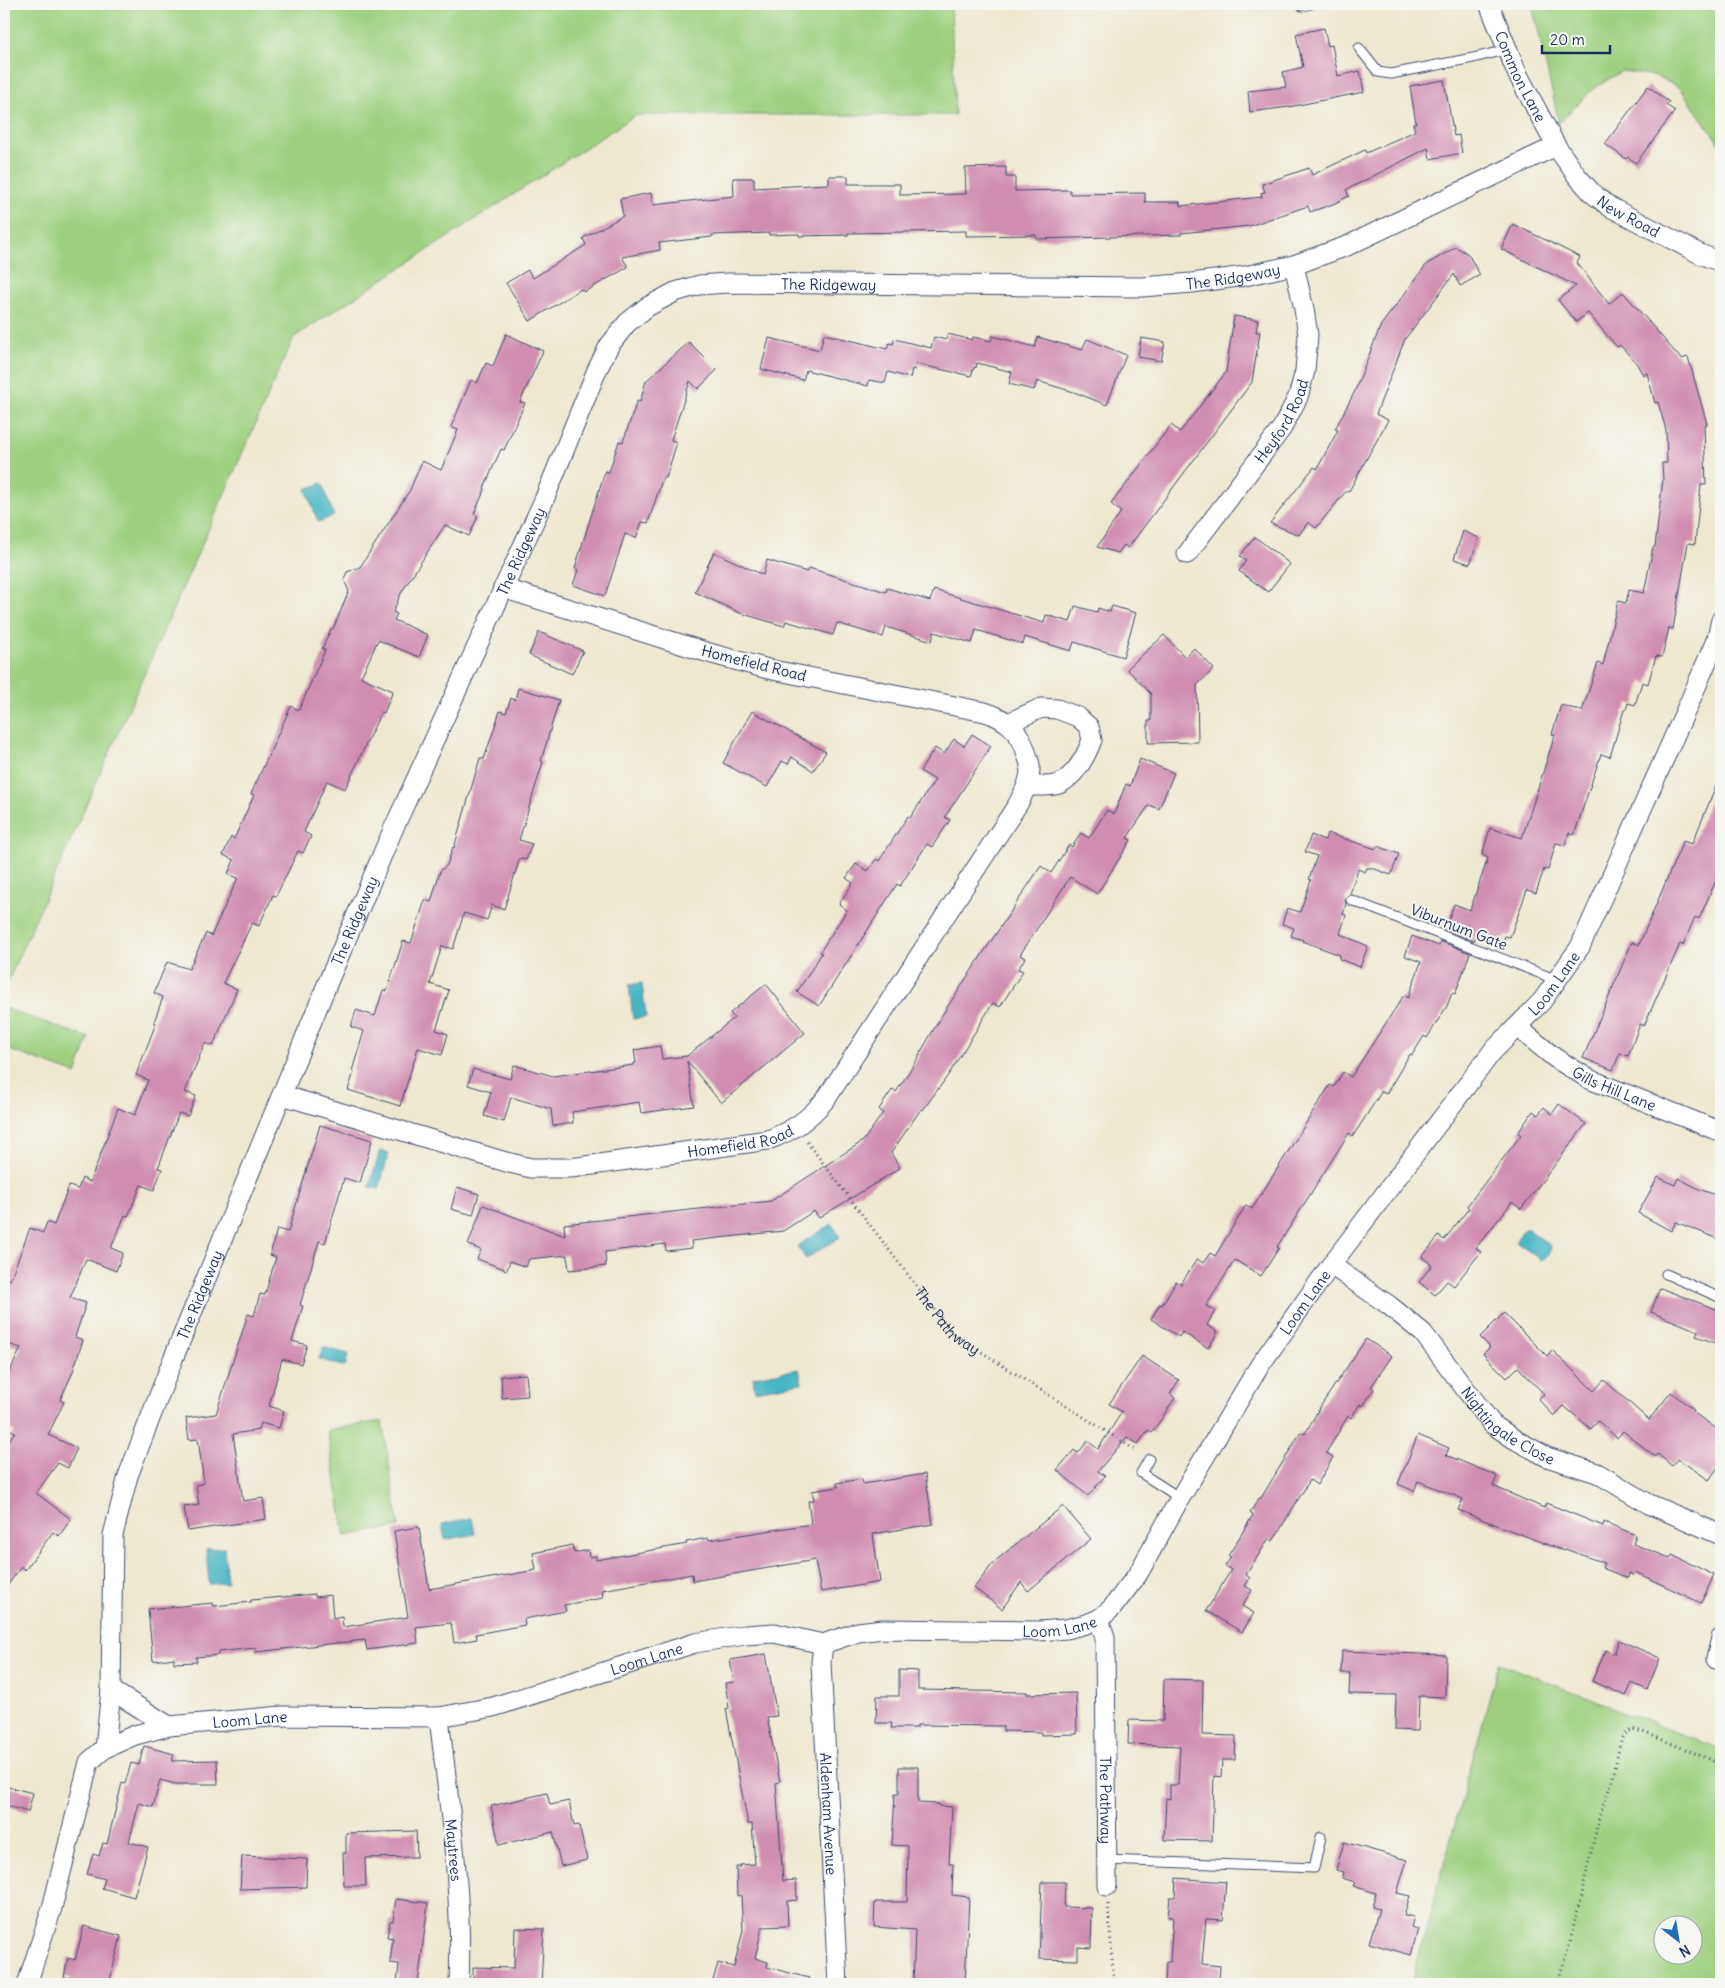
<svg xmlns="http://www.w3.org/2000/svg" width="1725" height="1988" viewBox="0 0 1725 1988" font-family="Delius,sans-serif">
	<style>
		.green { fill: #9fd07f; stroke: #5d806e; fill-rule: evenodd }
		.water { fill: #49b6c4; stroke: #327291 }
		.building { fill: #d08db0 }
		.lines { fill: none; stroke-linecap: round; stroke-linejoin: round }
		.service-casing { stroke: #3b4b6f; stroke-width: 11 }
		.minor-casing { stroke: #3b4b6f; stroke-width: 21 }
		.path { stroke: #3b4b6f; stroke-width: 3; stroke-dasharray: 1 4; stroke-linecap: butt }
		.service { stroke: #fff; stroke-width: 9 }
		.minor { stroke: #fff; stroke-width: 19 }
		.labels { text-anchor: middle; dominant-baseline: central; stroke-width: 4; stroke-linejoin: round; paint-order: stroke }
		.street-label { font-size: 15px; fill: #1b2f5e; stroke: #f6f6f2 }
	</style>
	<rect width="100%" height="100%" fill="#f6f6f2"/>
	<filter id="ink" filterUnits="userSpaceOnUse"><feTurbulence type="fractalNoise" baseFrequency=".02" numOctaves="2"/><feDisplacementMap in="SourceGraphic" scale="10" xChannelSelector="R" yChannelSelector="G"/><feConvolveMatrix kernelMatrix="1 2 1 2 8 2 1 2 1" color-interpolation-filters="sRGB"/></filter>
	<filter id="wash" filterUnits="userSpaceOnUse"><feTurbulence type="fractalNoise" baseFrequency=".0096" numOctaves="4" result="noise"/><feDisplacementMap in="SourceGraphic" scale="20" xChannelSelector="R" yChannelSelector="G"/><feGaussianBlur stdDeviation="1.12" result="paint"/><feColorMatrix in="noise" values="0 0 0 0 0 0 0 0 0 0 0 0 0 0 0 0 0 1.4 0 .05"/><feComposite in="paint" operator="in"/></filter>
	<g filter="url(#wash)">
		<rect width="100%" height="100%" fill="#efe8d1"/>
		<g class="green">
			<path d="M4 4H951L955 115H636L294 337 4 990Z"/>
			<path d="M1531 4H1721V146L1680 88 1656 76 1622 71 1593 89 1559 123 1537 25Z"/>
			<path d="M4 1008 89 1038 76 1074 4 1048Z"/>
			<path d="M382 1421 399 1527 345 1536 327 1430Z"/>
			<path d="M1499 1663 1721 1750V1984H1411ZM1662 1926H1692V1956H1662Z"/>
		</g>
		<g class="water">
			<path d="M322 483 334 516 318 522 306 489Z"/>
			<path d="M642 983 646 1017 633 1019 629 985Z"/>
			<path d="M380 1151 389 1153 379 1189 369 1187Z"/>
			<path d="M832 1224 840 1237 806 1259 797 1246Z"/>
			<path d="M1524 1229H1528L1551 1246C1551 1251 1546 1259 1541 1260L1517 1243V1239Z"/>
			<path d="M323 1347 348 1354 345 1367 319 1359Z"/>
			<path d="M799 1369 802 1383 755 1391 753 1377Z"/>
			<path d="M472 1518 475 1534 445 1540 442 1524Z"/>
			<path d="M224 1548 227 1583 209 1584 206 1549Z"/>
		</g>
		<g id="blocks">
			<g class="building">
				<path d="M1324 28 1328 46 1332 45 1338 76 1360 71 1364 92 1289 107 1250 112 1248 91 1286 87 1283 72 1303 67 1296 34Z"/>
				<path d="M1444 80 1454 136 1459 135 1462 153 1430 159 1428 148 1346 190 1349 196 1333 204 1310 212 1308 206 1249 226 1181 233V235L1036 239V235L966 236V231L848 233V235L799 236V234L769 235V233L712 235V237L659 243 660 250 622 257 628 267 584 292 581 289 530 321 506 283 528 270 533 278 586 245 583 238 623 216 620 199 651 193 653 205 734 196 733 178H754V188L829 184V176H848V184H900V195L966 194 965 168 1006 167V177H1015V191L1070 190V194L1145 193V202H1180V206L1262 197 1261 193 1265 192 1262 184 1309 168 1312 175 1365 150 1366 153 1415 131 1413 123H1416L1410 86Z"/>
				<path d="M1648 86 1669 102 1666 105 1675 111 1636 163 1628 157 1626 159 1605 144Z"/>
				<path d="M1513 224 1580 257 1577 263 1609 304 1623 292 1681 359 1688 357 1707 424 1704 425 1706 485H1701L1695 544 1688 543 1673 629 1669 628 1662 657 1656 656 1648 684 1642 682 1635 705 1628 703 1626 710H1624L1610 757 1601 754 1574 835 1569 833 1565 845 1556 843 1548 870 1544 869 1536 893 1527 890 1510 937 1505 936 1502 945 1476 936 1474 941 1445 930 1454 904 1470 910 1488 858 1482 855 1490 828 1522 838 1555 735 1552 734 1561 705 1582 711 1598 663 1603 665 1618 601 1626 603 1629 590 1644 593 1653 547H1655L1663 479 1662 463H1667L1666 430 1658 402 1655 403 1647 373 1643 375 1637 364 1620 345 1617 347 1588 313 1576 322 1558 300 1576 286 1501 249Z"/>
				<path d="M1456 247 1468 254 1480 275 1460 286 1454 274 1405 339 1376 414 1388 420 1349 491 1347 490 1316 528 1308 522 1299 535 1270 523 1314 467 1317 469 1338 430 1335 429 1354 393 1381 325 1427 264Z"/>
				<path d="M1234 316 1258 320 1256 332H1260L1252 382 1128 548 1124 545 1118 553 1097 547 1121 512 1111 504 1171 425 1180 432 1226 372Z"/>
				<path d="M506 334 543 351 520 402 525 403 504 450 501 449 484 488 485 489 474 514 478 516 469 536 445 525 401 593 393 612 397 614 394 620 428 635 419 657 378 640 361 677 393 691 384 713 381 712 345 789 327 781 304 832 311 836 303 853 298 851 276 896 273 895 259 926 252 923 223 983 237 989 213 1046 205 1043 185 1092 196 1096 188 1116 179 1113 158 1168 162 1169 154 1190 141 1185 128 1216 125 1215 111 1248 123 1253 116 1271 86 1259 70 1298 86 1303 75 1337 83 1340 72 1374 60 1400 64 1402 48 1435 77 1448 68 1468 58 1463 36 1493 71 1519 59 1536 53 1532 25 1570 21 1567 4 1590V1447L15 1432 4 1426V1384L21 1348 4 1343V1278L10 1280 30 1228 43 1233 47 1222 54 1225 69 1186 78 1189 82 1178 90 1182 118 1108 135 1115 148 1080 136 1075 156 1023 154 1022 163 997 154 993 167 962 189 969 206 933 211 936 238 878 228 874 234 860 223 855 231 837 234 839 254 795 251 794 291 706 299 710 325 650 322 649 331 629H333L349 591 344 580 347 572 360 567 410 490 422 461 441 470 458 430 451 427 471 380 477 383 486 363 493 366Z"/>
				<path d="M824 334 887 349 889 343 893 344 894 339 931 348 934 337 946 340 948 334 972 340 973 337 991 341 992 336 1035 347 1038 337 1082 350 1087 339 1126 355 1107 405 1074 392 1037 381 1034 390 1009 384 1012 372 977 363 976 368 974 367 971 376 916 364 915 370 912 369 910 378 888 372 885 383 869 380 868 386 806 370 803 380 761 369 769 338 820 350Z"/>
				<path d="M1141 338 1165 342 1161 361 1138 357Z"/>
				<path d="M689 342 717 370 698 389 690 381 671 440 677 442 666 478 663 477 648 523 642 522 636 538 625 534 605 596 573 585 578 570 575 568 605 471 609 472 619 441 623 442 637 401 640 402 646 381Z"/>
				<path d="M1463 531 1479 538 1470 564 1454 559Z"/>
				<path d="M1255 537 1290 564 1268 592 1239 571 1246 561 1240 556Z"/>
				<path d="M714 552 763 575 767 560 807 572 809 568 886 592 887 588 930 601 934 590 1044 623 1046 615 1070 622 1075 606 1097 612 1098 608 1110 612 1112 606 1136 613 1123 657 1074 642 1071 651 1025 637 1023 644 976 630 972 643 934 632 932 641 886 627 883 637 837 623 833 635 786 621 784 626 740 613 695 592Z"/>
				<path d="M539 632 583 651 572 674 529 655Z"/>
				<path d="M1164 635 1185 657 1194 648 1214 669 1197 685 1198 742 1148 743V721H1151V694L1127 669Z"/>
				<path d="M518 688 559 700 541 761 543 762 519 840 532 844 526 860 520 858 504 909 492 905 487 920 464 913 453 949 442 946 430 984 449 990 436 1030 448 1034 442 1055 418 1048 400 1106 348 1090 354 1072 352 1071 364 1031 351 1027 356 1010 375 1016 383 990 387 991 403 941 411 943 425 900 431 902 440 871 447 865 453 847 454 848 480 758 484 759 500 711 506 713 511 698 515 700Z"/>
				<path d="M752 711 826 752 813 771 792 757 788 764 782 761 767 787 723 763Z"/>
				<path d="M972 734 991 746 945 817 950 820 932 847 927 844 900 886 897 884 819 1006 797 992 822 953 820 952 847 910 839 904 853 883 846 878 856 864 868 871 876 859 879 861 908 816 910 818 935 780 920 771 935 748 944 754 954 739 964 746Z"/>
				<path d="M1140 759 1174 773 1159 809 1149 805 1127 838 1131 840 1097 894 1070 877 1020 955 1025 958 1018 969 1023 971 1000 1007 993 1003 949 1074 923 1110 921 1109 891 1153 900 1168 819 1218 814 1211 783 1231 691 1241 692 1248 666 1251 665 1244 605 1252 606 1266 569 1270 567 1255 529 1259 526 1267 510 1261 507 1270 477 1259 481 1250 468 1245 483 1205 565 1236 564 1224 771 1201 863 1141 883 1113 879 1109 892 1090 896 1092 920 1055H919L942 1015 1041 866 1051 873 1069 845 1072 847 1081 833 1089 838 1107 810 1114 814 1126 784 1130 786Z"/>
				<path d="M1721 774V869L1699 919 1695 917 1683 945 1680 944 1644 1026 1640 1024 1628 1056 1620 1053 1613 1070 1583 1058 1632 942 1639 945 1683 841 1692 844Z"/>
				<path d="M1327 833 1376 849 1377 846 1399 854 1391 875 1372 868H1367L1365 872 1358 869 1350 894 1345 898 1346 904 1343 914 1346 915 1340 934 1368 946 1360 967 1339 959 1340 955 1302 941 1303 940 1291 936 1294 928 1282 924 1287 908 1300 912 1311 880 1309 879 1317 856 1305 852 1311 835 1325 840Z"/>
				<path d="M1412 936 1439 946 1440 941 1470 953 1455 994 1452 993 1447 1006 1427 1038 1424 1036 1412 1055 1410 1054 1386 1094 1382 1091 1353 1136 1349 1133 1277 1247 1279 1248 1261 1276 1235 1260 1206 1306 1215 1311 1207 1325 1218 1332 1208 1348 1182 1332 1179 1337 1151 1319 1160 1304 1162 1305 1176 1281 1181 1284 1197 1259 1203 1263 1210 1253 1215 1256 1246 1205 1252 1209 1330 1085 1334 1087 1343 1072 1351 1077 1404 995 1408 998 1421 962 1405 956Z"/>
				<path d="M766 984 805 1033 721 1103 687 1061 694 1106 641 1113 639 1102 572 1112 573 1123 553 1126 551 1109 511 1097 504 1122 484 1116 491 1092 468 1085 473 1069 510 1079 514 1065 553 1076 634 1065V1063H636L634 1050 660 1046 662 1059 687 1056 734 1018 730 1013Z"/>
				<path d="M1559 1104 1586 1124 1521 1209 1512 1202 1476 1248 1481 1252 1454 1286 1447 1281 1435 1295 1419 1282 1432 1265 1422 1257 1439 1236 1444 1240 1469 1208 1467 1206 1521 1135 1518 1133 1533 1111 1538 1115 1544 1107 1552 1114Z"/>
				<path d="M320 1125 372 1140 360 1183 344 1178 325 1243 319 1241 300 1305 303 1306 292 1341 307 1345 301 1364 282 1359 269 1406 284 1411 279 1428 261 1423 259 1430 233 1434 243 1501 263 1498 266 1519 188 1531 184 1507 199 1505 196 1485 204 1483 198 1439 189 1440 186 1418 216 1414 248 1314 254 1316 260 1294 265 1295 276 1257 270 1255 277 1229 288 1232Z"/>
				<path d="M1658 1177 1675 1185 1678 1178 1699 1189 1721 1197V1240L1676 1222 1671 1231 1638 1213Z"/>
				<path d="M457 1187 479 1194 473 1215 451 1209Z"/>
				<path d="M1660 1288 1721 1311V1345L1696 1336 1698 1331 1651 1312Z"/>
				<path d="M1504 1313 1547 1356 1552 1350 1594 1391 1604 1380 1649 1420 1671 1392 1694 1410 1693 1412 1721 1432V1463L1709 1480 1678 1459 1672 1466 1658 1454 1656 1457 1623 1431 1617 1438 1598 1421 1591 1429 1564 1406 1554 1416 1538 1399 1544 1394 1518 1367 1507 1378 1483 1354 1490 1347 1480 1337Z"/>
				<path d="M1366 1339 1392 1356 1371 1387 1374 1389 1363 1406 1360 1404 1351 1418 1348 1416 1326 1453 1333 1457 1317 1485 1310 1480 1273 1541 1269 1538 1246 1575 1250 1578 1245 1586 1252 1590 1242 1606 1254 1613 1242 1632 1206 1611 1231 1570 1225 1566 1231 1557 1228 1556 1253 1515 1250 1513 1259 1498H1261L1301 1432 1305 1434 1320 1407Z"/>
				<path d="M1142 1356 1179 1380 1170 1394 1175 1398 1152 1433 1148 1430 1138 1444 1127 1437 1098 1471 1105 1476 1088 1496 1057 1470 1074 1450 1078 1453 1088 1441 1098 1449 1122 1412 1109 1404Z"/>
				<path d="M526 1374 528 1396 502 1398 501 1376Z"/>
				<path d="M1418 1435 1449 1448 1446 1455 1497 1476 1493 1486 1544 1508 1546 1503 1603 1526 1604 1522 1636 1535 1633 1544 1670 1558 1672 1555 1714 1575 1701 1603 1635 1572 1634 1575 1629 1573 1628 1578 1602 1568 1604 1563 1565 1549 1564 1551 1458 1510 1463 1499 1418 1481 1414 1491 1398 1484Z"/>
				<path d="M925 1474 933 1524 873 1534 880 1582 821 1592 815 1560 693 1581 692 1574 602 1590 603 1598 564 1605 566 1611 524 1619 525 1625 476 1634 477 1639 454 1643 451 1623 416 1627 418 1643 367 1650 365 1640 256 1652 255 1648 218 1652V1655L196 1657 197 1662 174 1663V1658L153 1661 148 1609 213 1603 214 1606 251 1602V1600L315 1594V1597L331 1595 333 1618 342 1616 343 1627 408 1617 394 1531 419 1527 429 1589 536 1570 533 1553 572 1545 574 1553 588 1550 589 1557 596 1556V1560L687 1544 686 1542 708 1538 709 1540 811 1524 808 1501 814 1500 812 1491 838 1487 837 1483 862 1479 863 1484Z"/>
				<path d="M1063 1506 1091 1539 1028 1591 1021 1582 1002 1609 974 1588 994 1562Z"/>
				<path d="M1619 1640 1660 1658 1647 1690 1632 1683 1626 1696 1592 1681 1606 1650 1614 1654Z"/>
				<path d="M1342 1651 1446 1655 1445 1697 1419 1696 1418 1731 1395 1730 1396 1695 1349 1694 1350 1673H1341Z"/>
				<path d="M766 1654 777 1716 767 1717 780 1782 776 1783 783 1881 796 1880 797 1900 787 1901 788 1926 762 1927 755 1958 768 1962 767 1967 809 1978 808 1984H712L718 1963 734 1967 743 1930 741 1895 737 1896 736 1867H741L740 1865 755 1864 752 1824H748L726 1709 729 1708 725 1683 734 1682 730 1660Z"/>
				<path d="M899 1670 918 1671V1690L1027 1692V1694L1076 1693 1077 1734 1041 1735V1732L1003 1731V1726L917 1725V1728H891L892 1723H876L877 1696H899Z"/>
				<path d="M1164 1679 1203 1680 1202 1735 1236 1736 1235 1760H1222L1221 1777 1214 1776 1212 1841 1164 1840 1166 1798 1170 1799V1785H1178L1180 1746 1128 1744 1129 1720 1163 1721Z"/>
				<path d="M144 1746 174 1754 172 1761 217 1760 218 1784H175L160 1780 153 1807 139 1803 129 1842 148 1847 134 1897 102 1888 105 1879 87 1874 93 1854 99 1856 103 1843 107 1844 122 1783 125 1784 131 1763 139 1765Z"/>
				<path d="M899 1767H918V1803L939 1804V1806L952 1807 949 1864H953L952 1895 969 1897 965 1984H913L915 1930 874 1927 875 1902H907L908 1846 892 1845 895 1794H899Z"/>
				<path d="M4 1786 33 1793 28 1812 4 1805Z"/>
				<path d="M547 1793 550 1805 569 1801 574 1826 579 1825 587 1860 561 1866 553 1832 499 1845 491 1806Z"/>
				<path d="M416 1831 417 1857 365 1858 366 1886H344L343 1853H346V1833Z"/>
				<path d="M1344 1842 1407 1860 1397 1893 1410 1896 1404 1915 1414 1917 1411 1927 1418 1929 1411 1955 1369 1943 1379 1909 1372 1907 1376 1893 1353 1886 1355 1882 1342 1878 1343 1872 1336 1870Z"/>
				<path d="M242 1856 307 1859 306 1887 240 1889Z"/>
				<path d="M1176 1878 1226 1882 1223 1920 1206 1919 1202 1964 1220 1966 1219 1984H1165L1166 1962H1170L1173 1917H1168L1170 1897H1175Z"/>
				<path d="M1042 1882H1065L1064 1907 1092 1908 1091 1948 1078 1947V1960L1039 1959Z"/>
				<path d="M396 1899 428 1903 418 1984H397L399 1964 390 1963 393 1938 387 1937 390 1921H393Z"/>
				<path d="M84 1926 121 1936 109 1984H68L70 1978 64 1977 68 1958 75 1960Z"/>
				<path d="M515 1928 544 1929 541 1984H473V1967L514 1968Z"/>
			</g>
		</g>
	</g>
	<g filter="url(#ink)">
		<use href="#blocks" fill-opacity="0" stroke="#3b4b6f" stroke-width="1"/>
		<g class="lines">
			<g class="service-casing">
				<g id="service">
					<path d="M1302 6 1311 4"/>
					<path d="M1359 48 1378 72 1391 74 1473 58 1506 50"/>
					<path d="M1351 900 1557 980"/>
					<path d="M1666 1274 1721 1298"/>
					<path d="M1149 1459 1141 1473 1180 1498"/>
					<path d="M1106 1860 1314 1868 1321 1837"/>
				</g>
			</g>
			<g class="minor-casing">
				<g id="minor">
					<path id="s2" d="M1489 4 1517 73 1556 146 1577 176 1592 193 1610 207 1700 254 1721 262"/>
					<path id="s3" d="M1187 554 1282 428 1298 397 1305 371 1308 335 1304 309 1294 265"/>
					<path d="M1008 723 1041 708 1057 709 1078 717 1089 727 1092 740C1086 756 1075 776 1059 784 1050 787 1036 786 1027 786"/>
					<path id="s4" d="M1517 1027 1555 1058 1589 1079 1721 1132"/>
					<path id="s5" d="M282 1095 506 1162 531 1168H571L768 1140C794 1130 808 1120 826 1099L1018 804C1024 792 1031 780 1030 766 1030 763 1028 758 1027 755 1021 732 1008 719 985 712L768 669 709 653 503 588"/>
					<path id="s6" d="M1331 1265 1390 1306 1423 1333 1492 1424 1514 1439 1547 1457 1597 1473 1649 1504 1721 1535"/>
					<path id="s7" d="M1099 1619 1105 1637 1107 1886"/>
					<path id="s8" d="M823 1644 821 1663 838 1984"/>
					<path d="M1716 1659 1721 1638"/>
					<path d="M111 1690 169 1726"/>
					<path id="s9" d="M439 1717C449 1805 463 1895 459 1984"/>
					<path id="s10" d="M105 1748 111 1690 113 1535 128 1476 173 1359 328 982 392 832 544 500 597 370 609 346 627 323 647 307 675 292 699 285 727 283 1142 287 1192 283 1245 276 1294 265 1347 246 1556 146"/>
					<path id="s11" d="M27 1984 52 1908 89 1762 105 1748 135 1735 169 1726 282 1716 439 1717 493 1707 695 1643 745 1635 774 1633 823 1644 858 1632 883 1629 1039 1631 1066 1629 1086 1624 1099 1619 1112 1608 1138 1574 1180 1498 1260 1365 1331 1265 1492 1052 1542 1001 1580 947 1690 701 1717 638 1721 620"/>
				</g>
			</g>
			<g class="path">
				<path id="s1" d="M807 1142 953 1334 1137 1451"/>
				<path d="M1108 1904 1114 1984"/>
				<path d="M1557 1984 1570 1942 1600 1814 1612 1782 1620 1744 1625 1734 1633 1729 1646 1733 1721 1764"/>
				<path d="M1718 1984 1721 1973"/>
			</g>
			<use href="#service" class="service"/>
			<use href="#minor" class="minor"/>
		</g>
	</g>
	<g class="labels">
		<g class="street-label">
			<text stroke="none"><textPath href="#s2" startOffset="79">Common Lane</textPath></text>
			<text stroke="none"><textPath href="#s2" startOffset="260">New Road</textPath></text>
			<text stroke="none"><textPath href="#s10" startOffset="2149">The Ridgeway</textPath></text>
			<text stroke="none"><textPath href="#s10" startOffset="1744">The Ridgeway</textPath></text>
			<text stroke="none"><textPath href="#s3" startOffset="164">Heyford Road</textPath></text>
			<text stroke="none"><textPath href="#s10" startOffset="1279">The Ridgeway</textPath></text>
			<text transform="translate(754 663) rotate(14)">Homefield Road</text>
			<text stroke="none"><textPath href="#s10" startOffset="874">The Ridgeway</textPath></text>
			<text transform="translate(1459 927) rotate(21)">Viburnum Gate</text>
			<text stroke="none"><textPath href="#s11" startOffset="2051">Loom Lane</textPath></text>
			<text stroke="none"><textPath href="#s4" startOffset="116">Gills Hill Lane</textPath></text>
			<text stroke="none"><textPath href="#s5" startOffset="471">Homefield Road</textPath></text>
			<text stroke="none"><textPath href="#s10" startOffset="469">The Ridgeway</textPath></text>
			<text stroke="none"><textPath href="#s11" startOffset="1646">Loom Lane</textPath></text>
			<text stroke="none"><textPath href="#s1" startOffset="228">The Pathway</textPath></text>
			<text stroke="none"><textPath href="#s6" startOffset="242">Nightingale Close</textPath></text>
			<text stroke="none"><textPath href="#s11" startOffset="1226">Loom Lane</textPath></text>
			<text stroke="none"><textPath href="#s11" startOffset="806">Loom Lane</textPath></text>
			<text stroke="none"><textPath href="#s11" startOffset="401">Loom Lane</textPath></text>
			<text stroke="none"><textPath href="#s7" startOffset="182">The Pathway</textPath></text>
			<text stroke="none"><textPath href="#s8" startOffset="170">Aldenham Avenue</textPath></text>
			<text stroke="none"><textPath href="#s9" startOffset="134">Maytrees</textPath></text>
		</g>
	</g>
	<rect width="1725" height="1988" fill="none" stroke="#f6f6f2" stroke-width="20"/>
	<g transform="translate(1678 1940) rotate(149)"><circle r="24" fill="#f6f6f2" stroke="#9ea6b7"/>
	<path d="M0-4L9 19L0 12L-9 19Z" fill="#1f6fb2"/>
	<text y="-8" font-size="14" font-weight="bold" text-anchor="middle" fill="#1b2f5e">N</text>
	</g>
	<path d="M1542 45v8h68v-8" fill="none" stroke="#1b2f5e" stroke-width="2.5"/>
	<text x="1550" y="45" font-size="15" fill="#1b2f5e" stroke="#f6f6f2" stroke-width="4" paint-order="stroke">20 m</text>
</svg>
